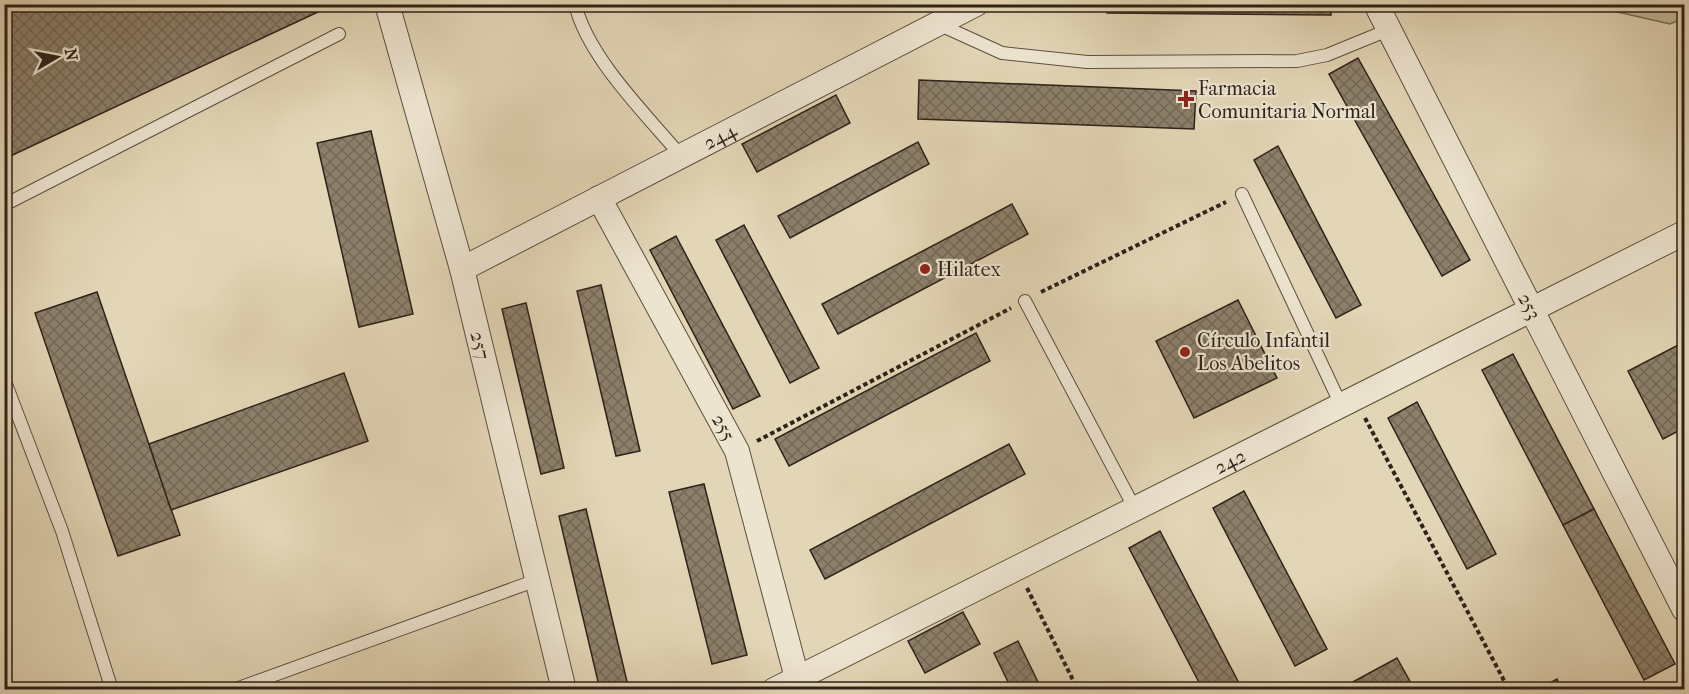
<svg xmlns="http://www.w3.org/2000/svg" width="1689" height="694" viewBox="0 0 1689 694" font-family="'IM FELL French Canon',serif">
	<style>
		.grass { fill: #c4b79b; stroke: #796c5a; stroke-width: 1.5 }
		.building { fill: url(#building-cross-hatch); stroke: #2e2219; stroke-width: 1.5 }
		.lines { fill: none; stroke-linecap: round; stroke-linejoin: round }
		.lane-casing { stroke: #5b4f40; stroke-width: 14 }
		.street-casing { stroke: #5b4f40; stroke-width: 26 }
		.path { stroke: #2e2219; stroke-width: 4; stroke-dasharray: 4.5 3; stroke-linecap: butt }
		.lane { stroke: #ede4d0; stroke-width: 12 }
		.street { stroke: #ede4d0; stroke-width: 24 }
		.poi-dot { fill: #8f2418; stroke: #ede4d0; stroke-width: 2 }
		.labels { text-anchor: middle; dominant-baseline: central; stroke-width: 4.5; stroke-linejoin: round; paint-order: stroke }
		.poi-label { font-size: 20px; fill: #2e2219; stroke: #ede4d0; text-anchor: start }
		.street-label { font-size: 20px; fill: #2e2219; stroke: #ede4d0 }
	</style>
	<defs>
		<pattern id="building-cross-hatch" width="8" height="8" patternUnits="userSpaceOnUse" patternTransform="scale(1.5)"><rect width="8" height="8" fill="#8c806b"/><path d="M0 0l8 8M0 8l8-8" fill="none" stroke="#736857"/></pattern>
	</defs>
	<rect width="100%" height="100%" fill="#e3d6b6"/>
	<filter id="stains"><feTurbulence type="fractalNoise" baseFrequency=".00333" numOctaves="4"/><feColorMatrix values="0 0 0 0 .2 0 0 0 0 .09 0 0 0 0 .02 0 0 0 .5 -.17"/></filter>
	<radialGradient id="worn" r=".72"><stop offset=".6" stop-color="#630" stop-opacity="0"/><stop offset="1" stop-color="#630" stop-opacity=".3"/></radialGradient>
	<path class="grass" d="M1587 5H1684V18L1670 24Z"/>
	<g class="building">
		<path d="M4 4H335L4 159Z"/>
		<path d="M1107 4H1331V15L1107 13Z"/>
		<path d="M1358 58 1470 260 1442 276 1329 74Z"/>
		<path d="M919 80 1196 91 1194 129 918 119Z"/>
		<path d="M836 95 850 123 757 172 742 144Z"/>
		<path d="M371 131 413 314 359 327 317 143Z"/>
		<path d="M918 142 929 164 790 238 778 216Z"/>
		<path d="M1278 146 1361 305 1336 318 1254 160Z"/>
		<path d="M1012 204 1028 234 838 334 822 304Z"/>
		<path d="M744 225 819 368 790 383 716 240Z"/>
		<path d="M676 236 760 396 733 409 650 250Z"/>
		<path d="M601 285 640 451 616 456 577 291Z"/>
		<path d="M97 292 180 535 118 556 35 313Z"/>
		<path d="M1238 300 1277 378 1194 418 1156 341Z"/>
		<path d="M526 303 564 468 541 474 502 309Z"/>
		<path d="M976 333 990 361 789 466 775 439Z"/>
		<path d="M1684 342V428L1663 439 1628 371Z"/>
		<path d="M1513 354 1594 509 1563 525 1482 370Z"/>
		<path d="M344 373 368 441 171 510 149 444Z"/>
		<path d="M1417 402 1496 554 1467 569 1388 418Z"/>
		<path d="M1009 444 1025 474 825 579 810 550Z"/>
		<path d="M704 484 747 655 712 664 669 492Z"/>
		<path d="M1244 491 1327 649 1295 666 1213 508Z"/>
		<path d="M586 509 629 690H600L559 516Z"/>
		<path d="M1594 509 1675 664 1644 680 1563 525Z"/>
		<path d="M1160 531 1242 689 1240 690H1203L1129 548Z"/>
		<path d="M963 612 980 644 925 673 908 641Z"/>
		<path d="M1018 641 1042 690H1012L994 653Z"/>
		<path d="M1397 658 1412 685 1403 690H1338Z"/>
		<path d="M1557 679 1562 690H1537Z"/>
	</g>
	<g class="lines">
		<g class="lane-casing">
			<g id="lane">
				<path d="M575 4C588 58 646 114 681 156"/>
				<path d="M938 24 1002 53 1087 62 1297 61 1327 55 1388 30"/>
				<path d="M1242 194 1341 405"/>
				<path d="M4 205 339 34"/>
				<path d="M1025 301 1135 509"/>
				<path d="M4 379 62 531 112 690"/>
				<path d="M233 690 537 580"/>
			</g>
		</g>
		<g class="street-casing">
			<g id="street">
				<path id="s1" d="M387 4 462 269 564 690"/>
				<path id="s2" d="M1376 4 1684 609"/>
				<path id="s3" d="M599 198 737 451 797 678"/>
				<path id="s4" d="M462 269 976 4"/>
				<path id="s5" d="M774 690 1684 233"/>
			</g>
		</g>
		<g class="path">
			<path d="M1041 292 1226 202"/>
			<path d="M1365 418 1508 688 1505 690"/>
			<path d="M757 441 1011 308"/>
			<path d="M1027 588 1078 690"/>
		</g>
		<use href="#lane" class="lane"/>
		<use href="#street" class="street"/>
	</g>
	<g class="poi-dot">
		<path d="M1183 90h6v6h6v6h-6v6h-6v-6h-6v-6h6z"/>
		<circle cx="925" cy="269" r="6"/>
		<circle cx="1185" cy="352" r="6"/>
	</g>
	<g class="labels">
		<g class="poi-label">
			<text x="1198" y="88">Farmacia<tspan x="1198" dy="23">Comunitaria Normal</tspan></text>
			<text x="937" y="269">Hilatex</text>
			<text x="1197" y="340">Círculo Infantil<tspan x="1197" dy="23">Los Abelitos</tspan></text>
		</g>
		<g class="street-label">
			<text stroke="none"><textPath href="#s4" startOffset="290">244</textPath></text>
			<text stroke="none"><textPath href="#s2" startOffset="339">253</textPath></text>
			<text stroke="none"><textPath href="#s1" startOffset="354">257</textPath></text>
			<text stroke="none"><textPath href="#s3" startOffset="261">255</textPath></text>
			<text stroke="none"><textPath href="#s5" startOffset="510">242</textPath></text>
		</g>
	</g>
	<rect width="1689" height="694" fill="none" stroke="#e3d6b6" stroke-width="24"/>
	<rect x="6" y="6" width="1677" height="682" fill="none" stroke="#2e2219" stroke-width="3"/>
	<rect x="12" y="12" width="1665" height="670" fill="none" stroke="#2e2219" stroke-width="1.5"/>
	<g transform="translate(57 57) rotate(80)" stroke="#ede4d0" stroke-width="4.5" paint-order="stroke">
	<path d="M0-4.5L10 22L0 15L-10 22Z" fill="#2e2219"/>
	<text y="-9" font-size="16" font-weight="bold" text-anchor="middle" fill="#2e2219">N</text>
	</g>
	<rect width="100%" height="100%" filter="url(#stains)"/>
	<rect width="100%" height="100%" fill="url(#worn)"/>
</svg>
